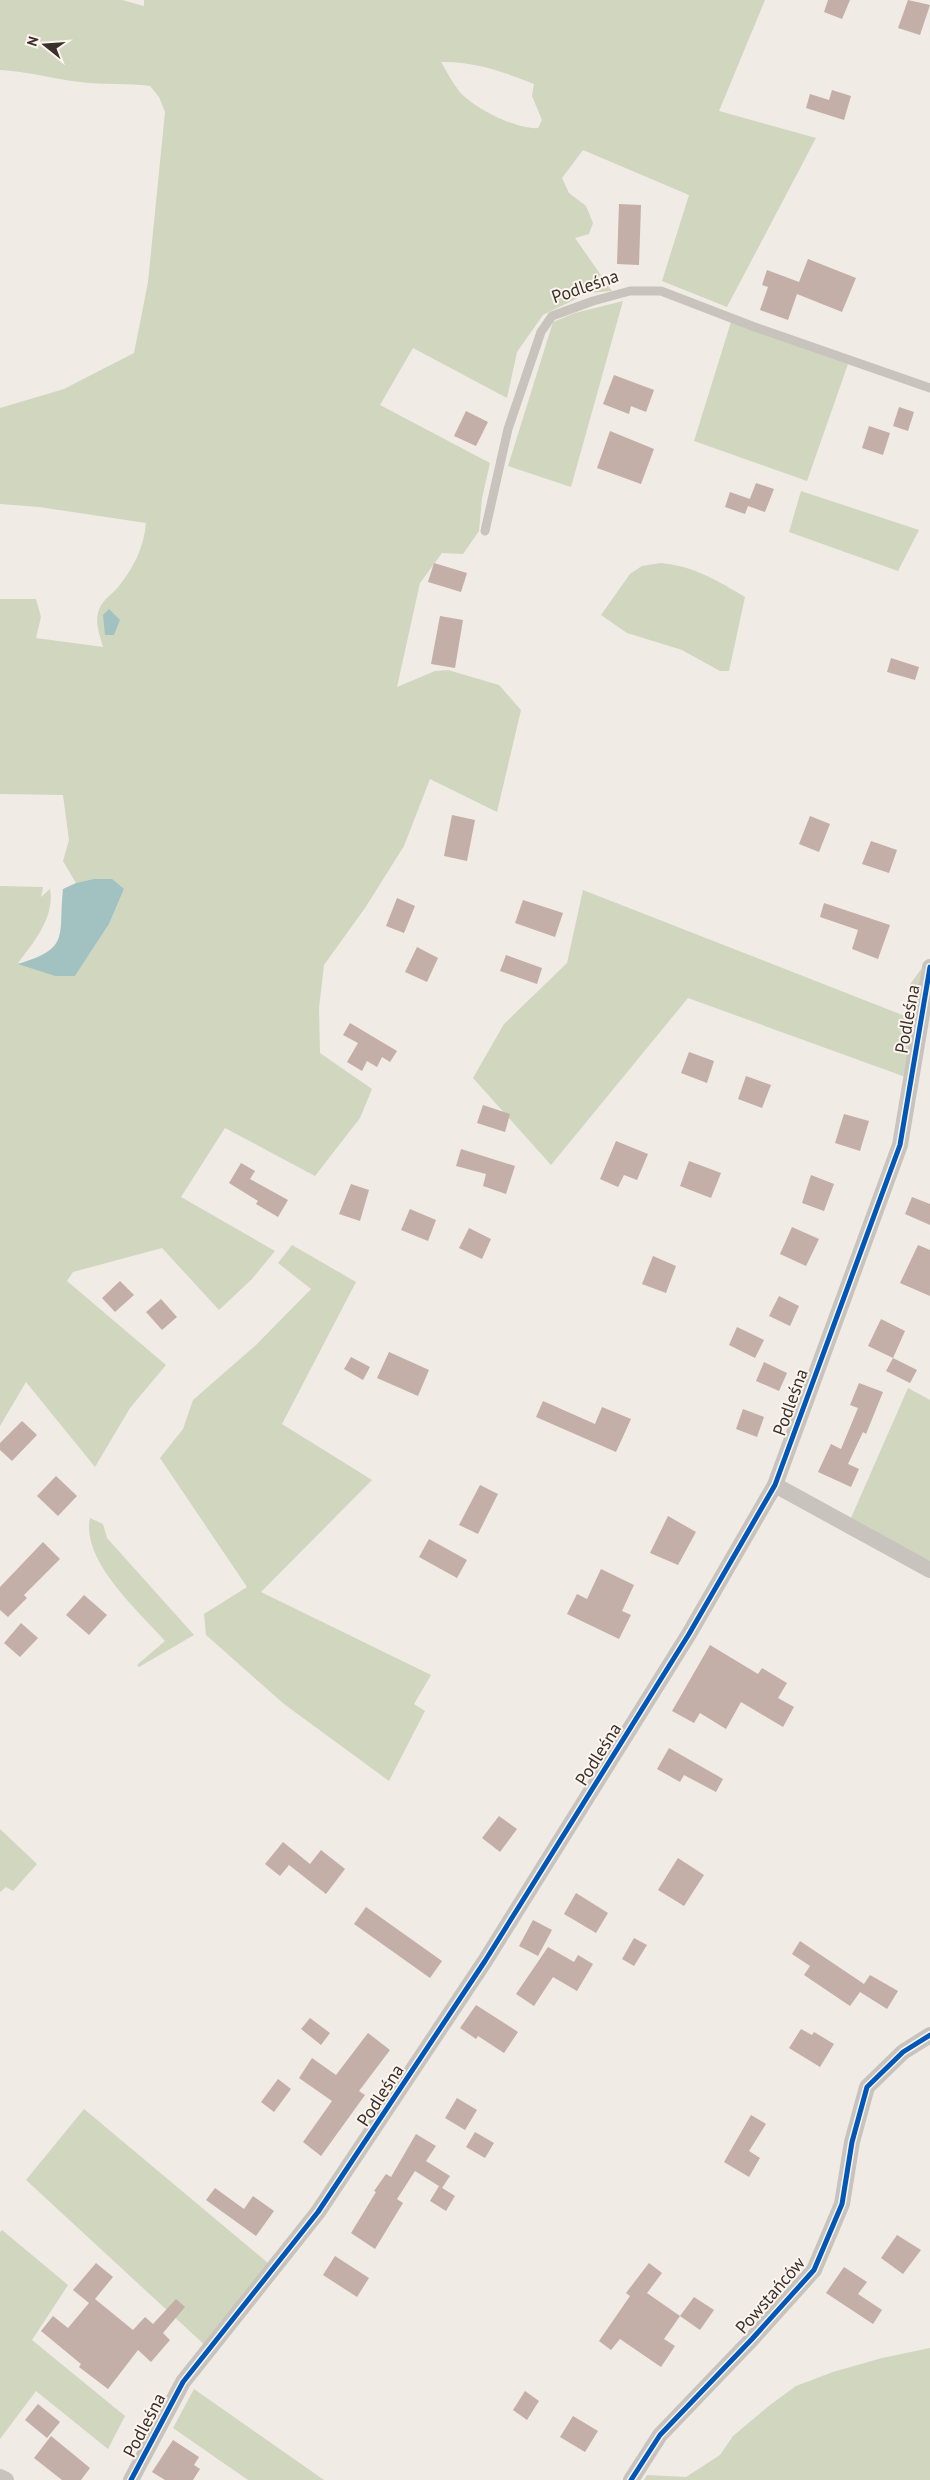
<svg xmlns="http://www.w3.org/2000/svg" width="930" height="2480" viewBox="0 0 930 2480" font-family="'PT Sans',sans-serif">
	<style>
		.green { fill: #d1d6bf; fill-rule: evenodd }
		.water { fill: #a1c2c1 }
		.building { fill: #c3afa7 }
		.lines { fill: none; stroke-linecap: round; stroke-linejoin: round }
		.service { stroke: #c9c3be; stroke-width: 9 }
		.minor { stroke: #c9c3be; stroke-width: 16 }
		.cycleway-casing { stroke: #fbf5ee; stroke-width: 8 }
		.cycleway { stroke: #0057b8; stroke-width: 5 }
		.labels { text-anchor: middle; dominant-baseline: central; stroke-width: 4; stroke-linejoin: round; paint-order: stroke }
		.street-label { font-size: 18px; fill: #3b302b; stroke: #fbf5ee }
	</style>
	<rect width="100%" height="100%" fill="#f0ebe5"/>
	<g class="green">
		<path d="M0 0H122L144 6V0H765L719 111 816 138 727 307 662 281 689 195 583 150 562 178 569 193 586 206 593 223 589 234 575 238 612 291 588 293 543 315 517 352 507 398 413 348 380 405 490 463 482 498 479 531 463 554 442 553 420 583 397 687 435 671 448 670 499 685 521 710 497 812 430 779 404 846 365 908 324 965 319 1008 320 1053 372 1089 360 1118 315 1176 225 1128 181 1197 275 1251 252 1279 219 1310 162 1248 73 1272 67 1281 166 1365 130 1408 95 1467 26 1382 0 1426V886L43 887 41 897 50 889C55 917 34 942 18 963L56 976H75L109 924 124 889 93 879 76 883 63 861 69 840 63 795 0 794V599H36L41 617 36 638 103 647C100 635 95 625 98 613 101 600 112 595 119 586 134 567 144 547 146 523L39 507 0 504V408L64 389 134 353 148 282 165 112 159 97 150 86C127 83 103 85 80 82 53 79 27 71 0 70ZM441 62C474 61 504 72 534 84L532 96 542 120 538 128C517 130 473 108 459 91 452 82 447 72 441 62Z"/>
		<path d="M623 301 571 487 508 466 553 322 575 313Z"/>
		<path d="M731 322 848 364 807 481 694 441Z"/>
		<path d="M801 491 919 530 898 571 789 532Z"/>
		<path d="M661 563C694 566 718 581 745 597L729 671H720L682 650 627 633 601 615 630 574 642 566Z"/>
		<path d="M583 890 905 1016 909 986 921 969 920 1025 911 1079 688 998 551 1165 473 1078 504 1024 567 963Z"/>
		<path d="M292 1245 356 1282 282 1424 372 1480 261 1592 431 1675 414 1704 425 1711 389 1781 284 1704 206 1635 204 1614 247 1587 160 1458 183 1429 193 1400 256 1345 311 1289 278 1263Z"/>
		<path d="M908 1388 930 1400V1569L851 1518Z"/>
		<path d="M90 1518 103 1524 107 1538 194 1635 139 1667 137 1665 165 1641C139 1611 81 1561 90 1518Z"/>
		<path d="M0 1829 37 1864 13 1891 6 1887 0 1892Z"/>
		<path d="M84 2109 274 2268 209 2349 26 2180Z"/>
		<path d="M2 2230 68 2285 32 2340 125 2416 108 2449 36 2391 0 2439V2232Z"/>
		<path d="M930 2348V2480H644L647 2475 686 2477 720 2455 733 2436 770 2405 796 2386 833 2372 882 2358Z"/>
		<path d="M194 2389 324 2480H248L173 2428Z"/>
	</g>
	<g class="water">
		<path d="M109 609 120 620 114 635H105L103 615Z"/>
		<path d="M93 879H112L124 889 109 924 75 976H55L18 964C71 948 58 937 63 889L76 883Z"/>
	</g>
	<g class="building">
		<path d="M828 0H850L842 19 824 12Z"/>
		<path d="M908 0 930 5 920 35 898 28Z"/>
		<path d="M832 90 851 96 844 120 806 108 810 94 829 100Z"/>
		<path d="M619 204 641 205 639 265 617 264Z"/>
		<path d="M808 259 856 278 842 312 797 294 788 320 760 310 768 287 762 285 767 270 799 282Z"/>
		<path d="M614 375 654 390 646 412 631 406 629 414 603 404Z"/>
		<path d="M899 407 914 412 908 431 893 426Z"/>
		<path d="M466 411 488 422 476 446 454 436Z"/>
		<path d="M869 426 890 433 883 455 862 448Z"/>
		<path d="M610 431 654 449 641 484 597 468Z"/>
		<path d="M756 483 774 489 765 512 748 506 745 514 725 507 730 492 750 499 749 501Z"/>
		<path d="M434 563 467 573 461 592 428 582Z"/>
		<path d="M440 616 463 620 455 668 431 664Z"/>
		<path d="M891 658 919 667 915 680 887 672Z"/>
		<path d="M452 815 475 820 467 861 444 856Z"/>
		<path d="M810 816 830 824 819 852 799 844Z"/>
		<path d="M871 841 897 850 889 873 862 864Z"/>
		<path d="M397 898 415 906 404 933 386 926Z"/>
		<path d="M523 900 563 913 555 937 515 923Z"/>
		<path d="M824 903 890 925 878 959 852 949 858 930 820 917Z"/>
		<path d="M417 947 438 958 427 982 405 972Z"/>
		<path d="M506 955 542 968 537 984 500 971Z"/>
		<path d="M350 1023 397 1051 390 1062 382 1057 377 1067 367 1061 362 1071 347 1062 358 1043 343 1035Z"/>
		<path d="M689 1052 714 1061 707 1083 681 1073Z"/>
		<path d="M746 1076 771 1085 762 1108 738 1099Z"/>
		<path d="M483 1105 510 1114 505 1132 477 1123Z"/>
		<path d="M844 1114 869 1121 860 1151 835 1143Z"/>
		<path d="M616 1141 648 1154 637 1180 624 1175 618 1187 600 1179Z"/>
		<path d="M461 1149 515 1166 506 1194 483 1186 486 1174 456 1166Z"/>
		<path d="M689 1161 721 1173 711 1198 680 1186Z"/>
		<path d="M241 1163 255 1171 250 1179 288 1200 278 1217 256 1204 258 1201 229 1183Z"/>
		<path d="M811 1175 834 1184 824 1211 802 1203Z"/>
		<path d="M351 1184 369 1190 360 1221 339 1214Z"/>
		<path d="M912 1197 930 1204V1225L905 1214Z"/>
		<path d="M410 1209 436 1220 428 1241 401 1230Z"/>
		<path d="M792 1227 819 1239 806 1266 780 1254Z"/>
		<path d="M469 1228 491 1239 482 1259 459 1248Z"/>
		<path d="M918 1245 930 1250V1296L900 1283Z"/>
		<path d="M653 1256 676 1266 666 1293 642 1284Z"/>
		<path d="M120 1281 134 1295 115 1312 102 1298Z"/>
		<path d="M779 1296 799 1306 790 1326 769 1316Z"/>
		<path d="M161 1299 177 1317 162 1330 146 1312Z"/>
		<path d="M881 1319 905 1331 893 1358 868 1346Z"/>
		<path d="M737 1327 764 1340 755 1358 729 1345Z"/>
		<path d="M389 1352 429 1370 418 1396 377 1378Z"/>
		<path d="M351 1357 370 1367 363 1380 344 1369Z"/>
		<path d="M893 1358 917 1370 910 1383 886 1371Z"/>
		<path d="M764 1362 787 1373 779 1391 756 1381Z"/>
		<path d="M859 1383 883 1392 866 1434 863 1432 848 1464 859 1469 851 1487 818 1472 831 1444 841 1449 858 1408 850 1405Z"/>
		<path d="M543 1401 595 1424 602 1407 631 1419 616 1452 536 1417Z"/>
		<path d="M743 1409 764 1417 757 1437 736 1429Z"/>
		<path d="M22 1421 37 1435 12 1461 0 1450V1443Z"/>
		<path d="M56 1476 77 1496 58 1516 37 1496Z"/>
		<path d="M480 1485 498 1494 478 1534 459 1525Z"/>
		<path d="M668 1516 696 1532 678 1565 650 1553Z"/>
		<path d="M429 1539 467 1560 457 1578 419 1557Z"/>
		<path d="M43 1542 60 1559 24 1595 27 1598 8 1617 0 1610V1587Z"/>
		<path d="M601 1569 634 1585 622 1611 631 1615 619 1639 567 1614 577 1594 587 1599Z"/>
		<path d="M84 1595 107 1615 89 1635 66 1615Z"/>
		<path d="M21 1623 38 1638 20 1657 4 1643Z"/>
		<path d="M710 1645 758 1674 762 1668 787 1683 778 1698 794 1707 783 1727 741 1702 726 1729 700 1713 694 1723 672 1711Z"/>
		<path d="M669 1748 723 1779 716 1792 684 1775 680 1782 657 1769Z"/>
		<path d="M499 1816 517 1829 500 1852 482 1838Z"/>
		<path d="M283 1842 310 1864 321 1850 345 1869 326 1894 289 1865 280 1876 265 1864Z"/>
		<path d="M678 1858 704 1875 684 1906 658 1890Z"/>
		<path d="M576 1893 608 1913 596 1933 564 1914Z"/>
		<path d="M366 1907 442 1961 430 1978 354 1924Z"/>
		<path d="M533 1920 552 1930 538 1956 519 1946Z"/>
		<path d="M634 1938 647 1945 634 1966 622 1959Z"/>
		<path d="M800 1941 864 1984 870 1975 898 1991 887 2009 860 1992 850 2006 804 1975 810 1966 792 1954Z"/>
		<path d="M548 1947 574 1962 578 1955 593 1964 577 1991 553 1977 534 2006 516 1994Z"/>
		<path d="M476 2005 518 2032 504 2053 478 2036 476 2039 460 2028Z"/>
		<path d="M310 2018 330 2033 321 2045 301 2029Z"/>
		<path d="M801 2029 812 2035 814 2032 834 2044 820 2067 789 2048Z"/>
		<path d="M368 2033 390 2050 359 2091 365 2095 321 2156 303 2142 332 2101 299 2078 312 2058 336 2075Z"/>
		<path d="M278 2079 291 2089 274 2112 261 2102Z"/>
		<path d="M457 2098 477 2110 465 2130 445 2118Z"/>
		<path d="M751 2115 766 2124 749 2151 760 2158 749 2177 724 2162Z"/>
		<path d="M475 2132 494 2143 485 2158 466 2147Z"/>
		<path d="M416 2134 436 2146 426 2161 450 2176 442 2188 415 2171 397 2199 403 2203 375 2249 351 2233 376 2192 374 2191 386 2174 391 2177Z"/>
		<path d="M439 2186 455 2196 446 2211 430 2201Z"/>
		<path d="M215 2188 244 2209 253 2196 274 2211 256 2236 206 2200Z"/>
		<path d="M897 2235 921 2250 903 2274 881 2258Z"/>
		<path d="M335 2256 369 2278 357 2297 323 2275Z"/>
		<path d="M96 2263 113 2277 95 2299 133 2330 145 2317 153 2324 176 2299 185 2307 163 2333 170 2340 151 2362 138 2350 108 2389 79 2367 81 2364 41 2331 53 2316 68 2328 89 2303 73 2290Z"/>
		<path d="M649 2263 662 2273 647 2293 680 2316 664 2339 675 2346 661 2367 620 2339 611 2350 599 2341 630 2296 626 2293Z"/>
		<path d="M844 2267 867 2282 858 2294 882 2310 873 2324 826 2293Z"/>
		<path d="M694 2297 714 2310 700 2330 680 2316Z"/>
		<path d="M525 2391 539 2401 527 2420 513 2410Z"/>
		<path d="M38 2404 60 2422 47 2438 25 2420Z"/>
		<path d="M573 2416 598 2431 585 2452 560 2437Z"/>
		<path d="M51 2436 90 2468 81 2480H62L34 2458Z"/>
		<path d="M173 2440 199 2457 194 2465 200 2469 193 2480H165L152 2472Z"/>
	</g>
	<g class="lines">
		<path class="service" d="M485 531 508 429 541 332 552 316 593 301 630 291H661L752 326 930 388"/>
		<g class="minor">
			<path d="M775 1485 930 1570"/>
			<path d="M0 2477 6 2480"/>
			<path d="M131 2480 183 2382 318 2212 485 1961 689 1634 775 1485 900 1145 930 967"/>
			<path d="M631 2480 660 2435 752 2339 814 2270 842 2204 852 2142 867 2087 903 2052 930 2035"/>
		</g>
		<g class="cycleway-casing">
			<g id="cycleway">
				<path d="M131 2480 183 2382 318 2212 485 1961 689 1634 775 1485 900 1145 930 967"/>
				<path d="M631 2480 660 2435 752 2339 814 2270 842 2204 852 2142 867 2087 903 2052 930 2035"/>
			</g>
		</g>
		<use href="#cycleway" class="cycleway"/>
	</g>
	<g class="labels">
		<g class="street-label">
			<text transform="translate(585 286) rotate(-19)">Podleśna</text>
			<text transform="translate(907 1019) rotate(-80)">Podleśna</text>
			<text transform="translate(790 1402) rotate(-70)">Podleśna</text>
			<text transform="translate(598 1754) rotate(-58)">Podleśna</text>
			<text transform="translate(380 2095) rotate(-57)">Podleśna</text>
			<text transform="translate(770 2295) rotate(-49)">Powstańców</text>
			<text transform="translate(144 2425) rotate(-62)">Podleśna</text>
		</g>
	</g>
	<g transform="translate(45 45) rotate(287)" stroke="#fbf5ee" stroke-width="4" paint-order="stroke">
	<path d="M0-4L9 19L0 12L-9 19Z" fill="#3b302b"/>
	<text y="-8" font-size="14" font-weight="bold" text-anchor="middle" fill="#3b302b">N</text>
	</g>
</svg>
